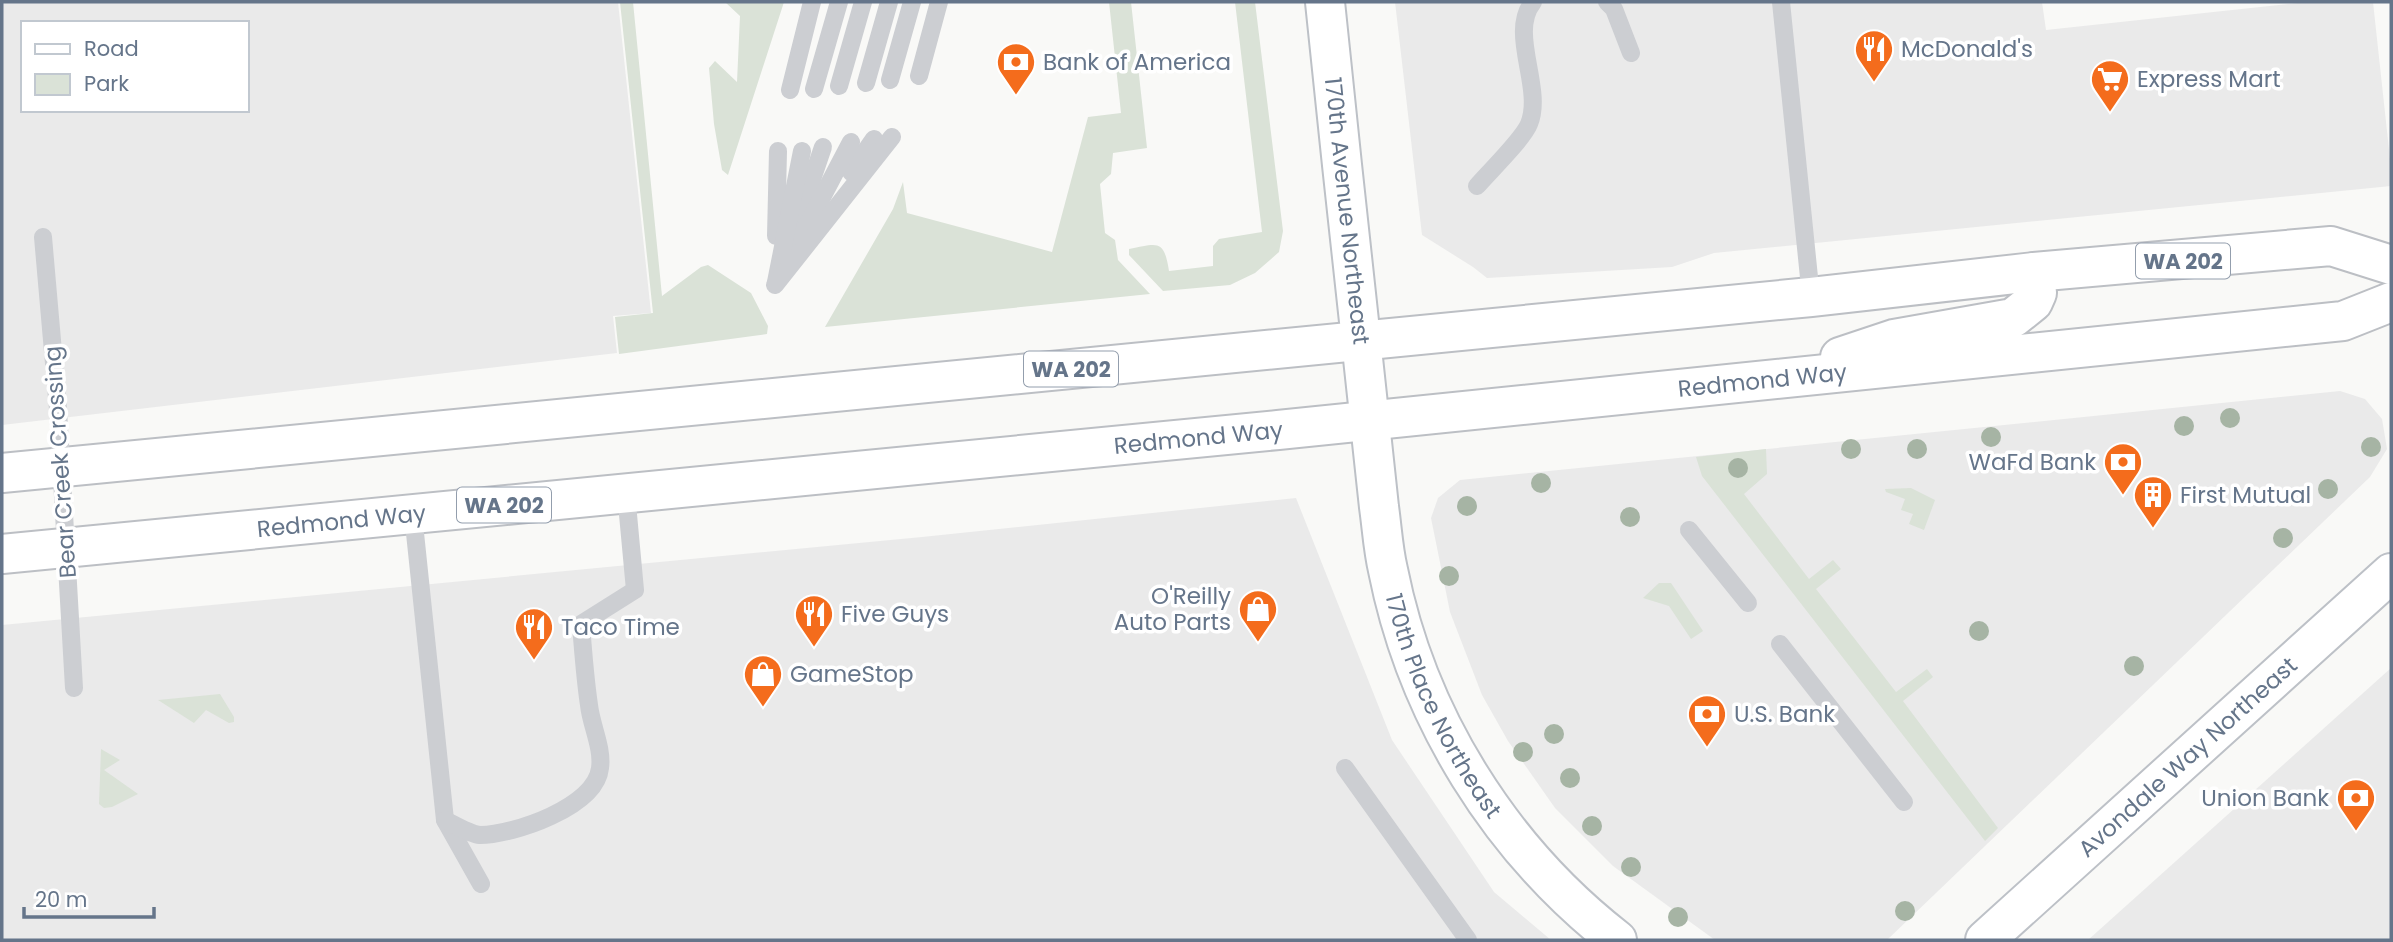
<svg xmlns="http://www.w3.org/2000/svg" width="2393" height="942" viewBox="0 0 2393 942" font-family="Poppins,sans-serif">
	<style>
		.built { fill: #eaeaea; fill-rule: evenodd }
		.green { fill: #dae2d7 }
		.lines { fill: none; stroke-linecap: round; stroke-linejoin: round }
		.secondary-casing { stroke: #bdc1c7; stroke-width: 42 }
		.primary-casing { stroke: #bcbfc4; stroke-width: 42 }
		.lane { stroke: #ccced2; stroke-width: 18 }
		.secondary { stroke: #fff; stroke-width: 38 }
		.primary { stroke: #fff; stroke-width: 38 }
		.tree { fill: #a6b4a4 }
		.labels { text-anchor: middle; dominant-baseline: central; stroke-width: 7; stroke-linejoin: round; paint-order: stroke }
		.shield { fill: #fff; stroke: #939ead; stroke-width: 2 }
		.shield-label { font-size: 21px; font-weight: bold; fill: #65758a }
		.poi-label { font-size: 23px; fill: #65758a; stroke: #fff; text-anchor: start }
		.street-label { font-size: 23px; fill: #65758a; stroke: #fff }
	</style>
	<rect width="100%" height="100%" fill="#f9f9f7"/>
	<g class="built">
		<path d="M2 2H618L651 313 613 316 617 353 2 425ZM23 23H247V110H23Z"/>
		<path d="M1395 2H2042L2046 30 2307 2H2373L2391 168V186L1714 253 1672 267 1487 278 1473 267 1422 235Z"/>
		<path d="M2340 391 2365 399 2382 419 2387 449 2370 477 1887 940H1715L1613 866 1555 808 1508 741 1482 695 1450 612 1431 518 1438 498 1460 480Z"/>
		<path d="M1296 498 1392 740 1494 892 1551 940H2V625L922 537Z"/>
		<path d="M2391 668V940H2088Z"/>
	</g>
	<g class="green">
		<path d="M620 2H633L662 296 701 267 708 265 751 293 768 326 767 334 619 354 615 317 653 313Z"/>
		<path d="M725 2H784L728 175 722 170 714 124 709 68 715 61 737 82 740 16Z"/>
		<path d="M1109 2H1131L1147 148 1113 153 1111 174 1100 184 1105 233 1115 240 1118 260 1150 294 825 327 893 209 903 182 907 213 1052 252 1088 117 1121 113Z"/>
		<path d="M1235 2H1255L1283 231 1279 252 1255 273 1230 285 1163 291 1129 255V249C1157 244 1164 238 1169 271L1213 266V246L1219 239 1262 232Z"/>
		<path d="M1766 449 1767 474 1744 494 1809 579 1833 560 1841 569 1816 589 1896 692 1927 669 1933 677 1903 701 1998 828 1985 841 1702 476 1696 457Z"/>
		<path d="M1911 488 1935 500 1924 530 1909 524 1913 514 1901 510 1905 499 1886 492 1885 489Z"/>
		<path d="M1659 583H1671L1703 631 1691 639 1669 606 1643 598Z"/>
		<path d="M220 694 234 717V722L229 723 206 710 194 723 158 700Z"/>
		<path d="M101 749 120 760 104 770 138 794 112 807 104 808 99 804Z"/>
	</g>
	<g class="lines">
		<g class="secondary-casing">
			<g id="secondary">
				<path id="s1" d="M1325 2C1337 118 1349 233 1362 349 1368 402 1373 455 1379 507 1382 528 1383 549 1388 570 1417 716 1500 849 1617 940"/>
				<path id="s2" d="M1985 940 2391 573"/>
			</g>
		</g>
		<g class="primary-casing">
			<g id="primary">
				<path d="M1840 357 1894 339 2013 318 2033 302 2037 293 2034 272"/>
				<path d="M2 473 1811 297 2034 272 2331 246 2391 265"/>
				<path id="s3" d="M2 554 1278 430 2343 321 2391 302"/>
			</g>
		</g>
		<g class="lane">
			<path d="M1607 2 1614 9 1631 53"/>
			<path d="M1781 2 1811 297"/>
			<path d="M919 76 939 2"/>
			<path d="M890 80 912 2"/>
			<path d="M866 83 889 2"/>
			<path d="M839 86 863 2"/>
			<path d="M814 89 839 2"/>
			<path d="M790 90 812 2"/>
			<path d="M851 172 874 139"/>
			<path d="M1477 186C1489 172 1523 139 1529 124 1544 88 1508 33 1533 2"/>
			<path d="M794 232 823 147"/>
			<path d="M776 236 778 151"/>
			<path d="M43 237 58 409 74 688"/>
			<path d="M797 245 851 142"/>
			<path d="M776 282 802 151"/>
			<path d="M775 285 892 137"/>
			<path d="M413 514 445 820 481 884"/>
			<path d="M1689 530 1748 603"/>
			<path d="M1780 644 1904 802"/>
			<path d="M1345 768 1468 940"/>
			<path d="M445 820C455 825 470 834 480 835 513 835 596 807 600 768 603 748 591 725 589 705 585 678 583 651 581 624L635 590 626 493"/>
		</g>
		<use href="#secondary" class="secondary"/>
		<use href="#primary" class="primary"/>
	</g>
	<g class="tree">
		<circle cx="2230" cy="418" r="10"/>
		<circle cx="2184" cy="426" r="10"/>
		<circle cx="1991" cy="437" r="10"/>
		<circle cx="2371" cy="447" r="10"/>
		<circle cx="1851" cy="449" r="10"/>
		<circle cx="1917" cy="449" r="10"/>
		<circle cx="1738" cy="468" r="10"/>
		<circle cx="1541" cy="483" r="10"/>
		<circle cx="2328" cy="489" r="10"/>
		<circle cx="1467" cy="506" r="10"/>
		<circle cx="1630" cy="517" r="10"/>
		<circle cx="2283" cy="538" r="10"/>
		<circle cx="1449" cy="576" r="10"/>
		<circle cx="1979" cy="631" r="10"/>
		<circle cx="2134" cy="666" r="10"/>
		<circle cx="1554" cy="734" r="10"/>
		<circle cx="1523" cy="752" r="10"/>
		<circle cx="1570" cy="778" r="10"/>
		<circle cx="1592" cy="826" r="10"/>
		<circle cx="1631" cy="867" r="10"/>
		<circle cx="1905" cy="911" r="10"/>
		<circle cx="1678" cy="917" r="10"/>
	</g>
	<defs>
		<g id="restaurant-pin" transform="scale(2.0125)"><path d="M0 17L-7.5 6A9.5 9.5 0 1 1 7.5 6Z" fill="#f46c1c" stroke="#fff"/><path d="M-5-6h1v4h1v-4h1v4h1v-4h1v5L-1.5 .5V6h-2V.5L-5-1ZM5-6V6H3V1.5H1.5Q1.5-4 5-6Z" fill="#fff"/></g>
		<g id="bank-pin" transform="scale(2.0125)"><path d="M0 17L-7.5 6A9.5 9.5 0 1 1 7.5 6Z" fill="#f46c1c" stroke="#fff"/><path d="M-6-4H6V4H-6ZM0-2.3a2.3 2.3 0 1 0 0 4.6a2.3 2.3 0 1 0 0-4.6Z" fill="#fff"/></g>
		<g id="supermarket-pin" transform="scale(2.0125)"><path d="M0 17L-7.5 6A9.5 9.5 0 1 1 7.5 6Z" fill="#f46c1c" stroke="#fff"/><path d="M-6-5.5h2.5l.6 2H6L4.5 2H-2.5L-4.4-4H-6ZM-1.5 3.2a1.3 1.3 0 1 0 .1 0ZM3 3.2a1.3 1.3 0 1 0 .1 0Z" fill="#fff"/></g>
		<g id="building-pin" transform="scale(2.0125)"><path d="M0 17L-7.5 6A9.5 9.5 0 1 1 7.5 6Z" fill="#f46c1c" stroke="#fff"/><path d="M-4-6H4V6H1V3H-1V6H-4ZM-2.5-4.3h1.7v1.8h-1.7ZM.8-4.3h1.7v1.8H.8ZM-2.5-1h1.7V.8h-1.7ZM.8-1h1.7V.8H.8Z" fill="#fff"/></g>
		<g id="shop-pin" transform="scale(2.0125)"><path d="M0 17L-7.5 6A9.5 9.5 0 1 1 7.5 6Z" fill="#f46c1c" stroke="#fff"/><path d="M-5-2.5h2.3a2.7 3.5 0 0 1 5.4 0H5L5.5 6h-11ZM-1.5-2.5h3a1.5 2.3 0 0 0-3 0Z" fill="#fff"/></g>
	</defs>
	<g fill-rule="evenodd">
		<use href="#restaurant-pin" x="1874" y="49"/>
		<use href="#bank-pin" x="1016" y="62"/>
		<use href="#supermarket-pin" x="2110" y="79"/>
		<use href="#bank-pin" x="2123" y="462"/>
		<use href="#building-pin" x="2153" y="495"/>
		<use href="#shop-pin" x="1258" y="609"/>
		<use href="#restaurant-pin" x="814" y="614"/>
		<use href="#restaurant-pin" x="534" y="627"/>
		<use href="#shop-pin" x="763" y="674"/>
		<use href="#bank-pin" x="1707" y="714"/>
		<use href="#bank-pin" x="2356" y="798"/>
	</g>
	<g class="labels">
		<g class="shield">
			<rect x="2136" y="243.5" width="94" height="35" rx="5"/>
			<rect x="1024" y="351.5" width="94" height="35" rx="5"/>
			<rect x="457" y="487.5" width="94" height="35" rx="5"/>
		</g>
		<g class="shield-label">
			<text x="2183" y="261">WA 202</text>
			<text x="1071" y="369">WA 202</text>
			<text x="504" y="505">WA 202</text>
		</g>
		<g class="poi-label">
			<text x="1901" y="49">McDonald's</text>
			<text x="1043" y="62">Bank of America</text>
			<text x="2137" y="79">Express Mart</text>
			<text x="2096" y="462" text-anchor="end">WaFd Bank</text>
			<text x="2180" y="495">First Mutual</text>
			<text x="1231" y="596" text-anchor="end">O'Reilly<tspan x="1231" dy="26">Auto Parts</tspan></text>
			<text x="841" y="614">Five Guys</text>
			<text x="561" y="627">Taco Time</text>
			<text x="790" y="674">GameStop</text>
			<text x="1734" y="714">U.S. Bank</text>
			<text x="2329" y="798" text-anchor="end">Union Bank</text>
		</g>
		<g class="street-label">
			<text stroke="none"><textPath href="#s1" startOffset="210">170th Avenue Northeast</textPath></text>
			<text stroke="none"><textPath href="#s3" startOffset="1769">Redmond Way</textPath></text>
			<text stroke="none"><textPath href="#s3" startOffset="1202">Redmond Way</textPath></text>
			<text transform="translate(60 462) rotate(-94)">Bear Creek Crossing</text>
			<text stroke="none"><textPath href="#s3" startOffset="341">Redmond Way</textPath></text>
			<text stroke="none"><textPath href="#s1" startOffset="719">170th Place Northeast</textPath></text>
			<text stroke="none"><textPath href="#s2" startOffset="273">Avondale Way Northeast</textPath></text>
		</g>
	</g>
	<rect width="2393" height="942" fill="none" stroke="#65758a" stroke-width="7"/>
	<rect x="21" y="21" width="228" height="91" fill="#ffffff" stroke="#c1c8d0" stroke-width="2"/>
	<rect x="35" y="44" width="35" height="10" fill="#ffffff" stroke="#c1c8d0" stroke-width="2"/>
	<text x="84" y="56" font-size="21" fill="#65758a">Road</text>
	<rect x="35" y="74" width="35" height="21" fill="#dae2d7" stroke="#c1c8d0" stroke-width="2"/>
	<text x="84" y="91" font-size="21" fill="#65758a">Park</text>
	<path d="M24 907v10h130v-10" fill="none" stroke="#65758a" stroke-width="3.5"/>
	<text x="35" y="907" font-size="21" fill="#65758a" stroke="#ffffff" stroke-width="5" paint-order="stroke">20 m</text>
</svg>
